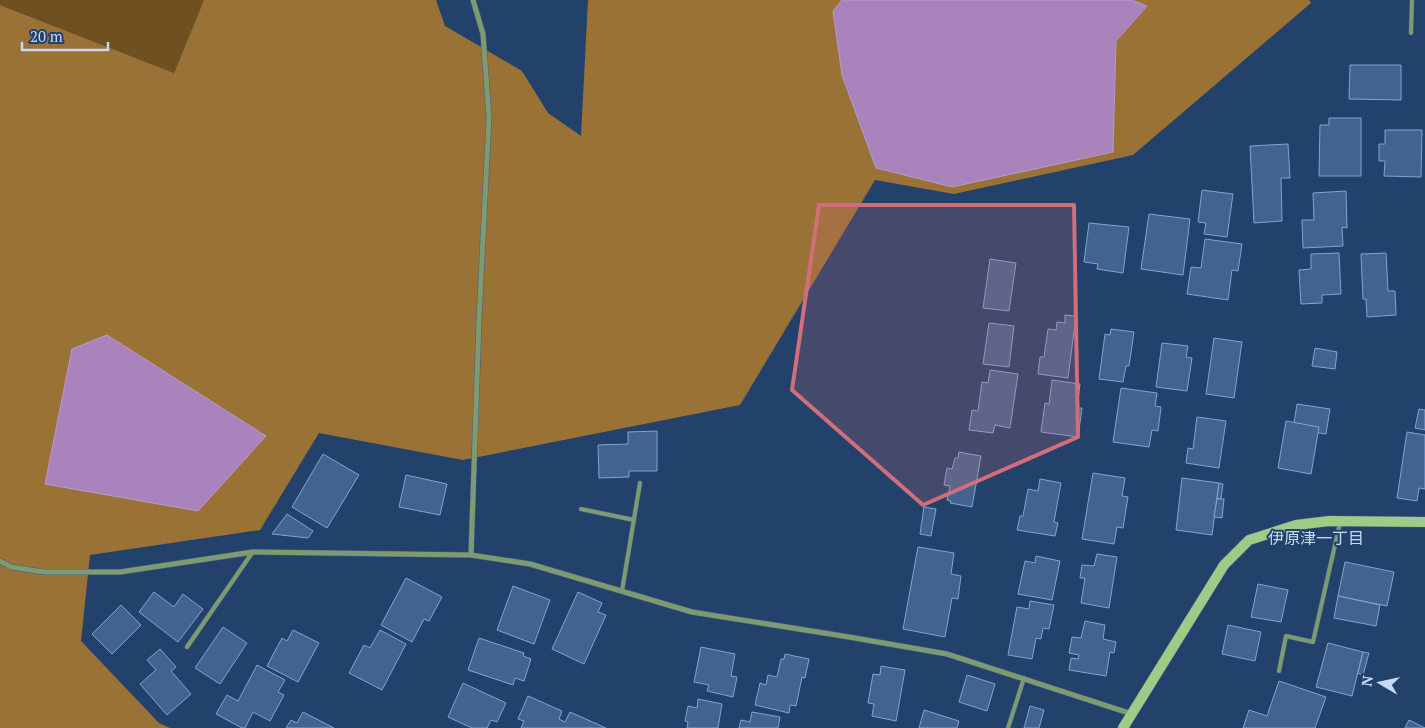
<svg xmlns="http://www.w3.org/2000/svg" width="1425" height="728" viewBox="0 0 1425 728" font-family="'PT Serif','Noto Sans JP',serif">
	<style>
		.green { fill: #6e5021 }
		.forest { fill: #9b7235 }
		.water { fill: #ab83bc; stroke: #b39dcc }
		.building { fill: #42638e; stroke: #80a4d4 }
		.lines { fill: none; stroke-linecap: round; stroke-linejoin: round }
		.lane-casing { stroke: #436086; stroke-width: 5 }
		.street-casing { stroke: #436086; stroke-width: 6 }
		.secondary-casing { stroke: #436086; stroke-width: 11 }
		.lane { stroke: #7e9a70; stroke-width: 4 }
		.street { stroke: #7e9a70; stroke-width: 5 }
		.secondary { stroke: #9ecc87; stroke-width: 10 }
		.marked { fill: #d06f79; fill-opacity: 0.2; stroke: #d06f79; stroke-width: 4; stroke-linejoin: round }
		.labels { text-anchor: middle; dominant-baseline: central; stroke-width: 4; stroke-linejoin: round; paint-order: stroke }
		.neighbourhood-label { font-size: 16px; fill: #c7d9f2; stroke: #22426b }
	</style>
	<rect width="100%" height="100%" fill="#22426b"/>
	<path class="green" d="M0 0H204L174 73 0 5Z"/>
	<path class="forest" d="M204 0H436L445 26 522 71 548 113 581 136 588 0H842L833 11 1113 152 1116 41 1147 6 1132 0H1309L1311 3 1133 155 954 194 875 180 740 405 463 460 319 433 260 530 90 555 81 641 159 723 170 728H0V5L174 73Z"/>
	<g class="water">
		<path d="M842 0H1132L1147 6 1116 41 1113 152 952 187 876 168 842 75 833 11Z"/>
		<path d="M107 335 266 436 198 511 45 484 72 349Z"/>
	</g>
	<g class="building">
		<path d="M1350 65H1401V100L1349 99Z"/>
		<path d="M1329 118H1361V176H1319L1320 125H1329Z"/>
		<path d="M1385 130H1422L1421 177 1384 176 1385 161H1379V144H1385Z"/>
		<path d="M1288 144 1290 178H1281L1282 221 1254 223 1250 146Z"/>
		<path d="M1202 190 1233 194 1227 237 1204 234 1206 223 1198 222Z"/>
		<path d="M1346 191 1347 228 1342 227 1343 246 1303 248 1302 220H1314L1313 193Z"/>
		<path d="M1149 214 1190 219 1183 275 1141 269Z"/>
		<path d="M1089 223 1129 227 1123 273 1097 269 1098 264 1084 262Z"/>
		<path d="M1205 239 1242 244 1238 271 1232 270 1228 300 1187 294 1191 267 1201 268Z"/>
		<path d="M1339 253 1341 294 1322 295V303L1301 304 1299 270 1311 269V254Z"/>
		<path d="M1386 253 1388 291H1395L1396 315 1367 317 1366 299H1363L1361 254Z"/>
		<path d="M990 259 1016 263 1009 311 983 308Z"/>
		<path d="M1065 315 1076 316 1068 378 1038 374 1040 357H1044L1048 329 1056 330 1057 322 1065 323Z"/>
		<path d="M989 323 1014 326 1009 367 983 364Z"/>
		<path d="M1111 329 1134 332 1129 366H1126L1123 382 1099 379 1105 334 1110 335Z"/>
		<path d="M1214 338 1242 342 1234 398 1206 394Z"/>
		<path d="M1162 343 1188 346 1186 357 1192 358 1187 391 1156 387Z"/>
		<path d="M1315 348 1337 352 1335 369 1312 366Z"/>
		<path d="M990 370 1018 374 1010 428 995 425 993 433 969 430 972 410 978 411 982 382 988 383Z"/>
		<path d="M1052 380 1080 384 1077 408H1082L1078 437 1041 432 1045 403 1049 404Z"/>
		<path d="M1121 388 1157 393 1155 406 1161 407 1158 431 1152 430 1149 447 1113 442Z"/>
		<path d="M1297 404 1330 409 1326 434 1293 429Z"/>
		<path d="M1419 409 1425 410V430L1415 428Z"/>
		<path d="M1197 417 1226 421 1219 468 1186 463 1188 448 1193 449Z"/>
		<path d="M1286 421 1319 427 1311 474 1278 468Z"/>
		<path d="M657 431V471H629V477L599 478 598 445 628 444V432Z"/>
		<path d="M1407 432 1425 435V489L1419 488 1417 501 1397 498Z"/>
		<path d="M959 452 981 456 972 507 950 503 951 501 947 500 950 486 944 485 947 468 952 469 955 458H958Z"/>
		<path d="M323 454 359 475 327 528 292 507Z"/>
		<path d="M1093 473 1125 478 1122 496 1128 497 1123 528 1117 527 1114 544 1082 539Z"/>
		<path d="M406 475 447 484 440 515 399 507Z"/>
		<path d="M1182 478 1219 483 1212 535 1176 530Z"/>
		<path d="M1040 479 1061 483 1054 522 1058 523 1055 536 1017 530 1020 516H1023L1028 489 1038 491Z"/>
		<path d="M1219 483 1223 484 1221 499H1217Z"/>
		<path d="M1217 499H1224L1222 518 1214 517Z"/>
		<path d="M924 507 936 509 931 536 920 534Z"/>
		<path d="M287 514 313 531 308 538 272 534Z"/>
		<path d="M918 547 954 553 951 574 961 576 958 599 952 598 945 637 903 629Z"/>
		<path d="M1097 554 1117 557 1109 608 1081 603 1085 578H1080L1082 565 1094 566Z"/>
		<path d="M1036 556 1060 561 1052 600 1018 594 1025 561 1035 563Z"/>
		<path d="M1345 562 1394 572 1387 606 1338 596Z"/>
		<path d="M406 578 442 597 429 621 424 619 412 642 381 625Z"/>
		<path d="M1258 584 1288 590 1281 622 1251 617Z"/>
		<path d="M513 586 550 600 534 644 497 630Z"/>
		<path d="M154 592 174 607 183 594 203 609 178 642 139 612Z"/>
		<path d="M578 592 602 603 598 612 606 615 584 664 552 649Z"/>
		<path d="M1338 596 1380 605 1376 626 1334 618Z"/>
		<path d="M1030 601 1054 605 1049 629 1043 628 1041 639 1036 638 1032 659 1008 655 1017 607 1029 609Z"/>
		<path d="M121 605 141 625 112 654 92 634Z"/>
		<path d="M1085 621 1105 625 1103 639 1116 642 1114 653 1110 652 1106 676 1069 670 1071 658 1078 659 1079 655 1069 653 1072 637 1081 638Z"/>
		<path d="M1228 625 1261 632 1255 661 1222 654Z"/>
		<path d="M223 627 247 643 220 684 195 668Z"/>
		<path d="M293 630 319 643 298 682 267 666 282 638 287 641Z"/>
		<path d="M380 630 406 644 382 690 349 673 364 645 370 648Z"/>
		<path d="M479 638 524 653 523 656 531 659 524 681 515 678 513 685 468 670Z"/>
		<path d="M1328 643 1363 652 1352 696 1316 687Z"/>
		<path d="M701 647 735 654 731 676 737 677 733 697 707 691 709 685 694 682Z"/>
		<path d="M160 649 176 667 171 671 191 694 167 715 140 684 156 670 147 660Z"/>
		<path d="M1363 652 1369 653 1363 675 1358 673Z"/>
		<path d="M785 654 809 659 805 678 802 677 796 706 790 705 789 713 755 705 760 683 766 685 768 675 777 677 781 659H784Z"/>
		<path d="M257 665 285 680 278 692 284 695 270 721 253 712 245 728H242L216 714 227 695 238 701Z"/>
		<path d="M881 666 905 670 896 721 872 716 874 704 868 703 873 674 880 675Z"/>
		<path d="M967 675 995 684 987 711 959 702Z"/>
		<path d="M1279 681 1326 697 1315 728H1243L1249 710 1267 716Z"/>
		<path d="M463 683 506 703 497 722 491 720 487 728H472L448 717Z"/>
		<path d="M528 696 562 711 559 719 565 722 570 712 606 728H521L524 721 518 719Z"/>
		<path d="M698 699 722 704 718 728H687L688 722 685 721 688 706 697 708Z"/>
		<path d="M1030 706 1044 710 1039 728H1024Z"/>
		<path d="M924 710 959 721 957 728H919Z"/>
		<path d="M303 712 334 728H286L291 720 297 723Z"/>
		<path d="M752 712 780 717 778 728H739L741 720 750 722Z"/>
		<path d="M1409 720 1425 728H1405Z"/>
	</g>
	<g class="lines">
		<g class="lane-casing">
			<g id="lane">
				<path d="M1411 33 1412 0"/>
				<path d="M581 509 634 520"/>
				<path d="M622 591 640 483"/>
				<path d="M187 647 252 553"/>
				<path d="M1279 671 1286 636 1313 642 1340 523"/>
				<path d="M1008 728 1024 678"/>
			</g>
		</g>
		<g class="street-casing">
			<g id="street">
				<path d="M471 555 479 320 489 117 483 34 473 0"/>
				<path d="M0 561 11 567 44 572H120L253 552 471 555 530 564 692 612 849 637 947 654 1132 714"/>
			</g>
		</g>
		<g class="secondary-casing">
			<path id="secondary" d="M1123 728 1224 565 1249 540 1296 525 1329 521 1425 522"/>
		</g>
		<use href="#lane" class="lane"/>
		<use href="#street" class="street"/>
		<use href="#secondary" class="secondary"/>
	</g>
	<path class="marked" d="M819 205H1074L1078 437 923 505 792 390Z"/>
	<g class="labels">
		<g class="neighbourhood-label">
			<text x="1316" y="538">伊原津一丁目</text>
		</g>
	</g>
	<g transform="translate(1380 683) rotate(279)" stroke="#22426b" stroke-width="4" paint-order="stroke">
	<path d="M0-4L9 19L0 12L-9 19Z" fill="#c7d9f2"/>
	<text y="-8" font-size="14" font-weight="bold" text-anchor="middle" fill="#c7d9f2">N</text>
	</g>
	<path d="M22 42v8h86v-8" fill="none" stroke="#c7d9f2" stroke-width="2.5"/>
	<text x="30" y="42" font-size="15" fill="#c7d9f2" stroke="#22426b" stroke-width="4" paint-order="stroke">20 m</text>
</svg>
